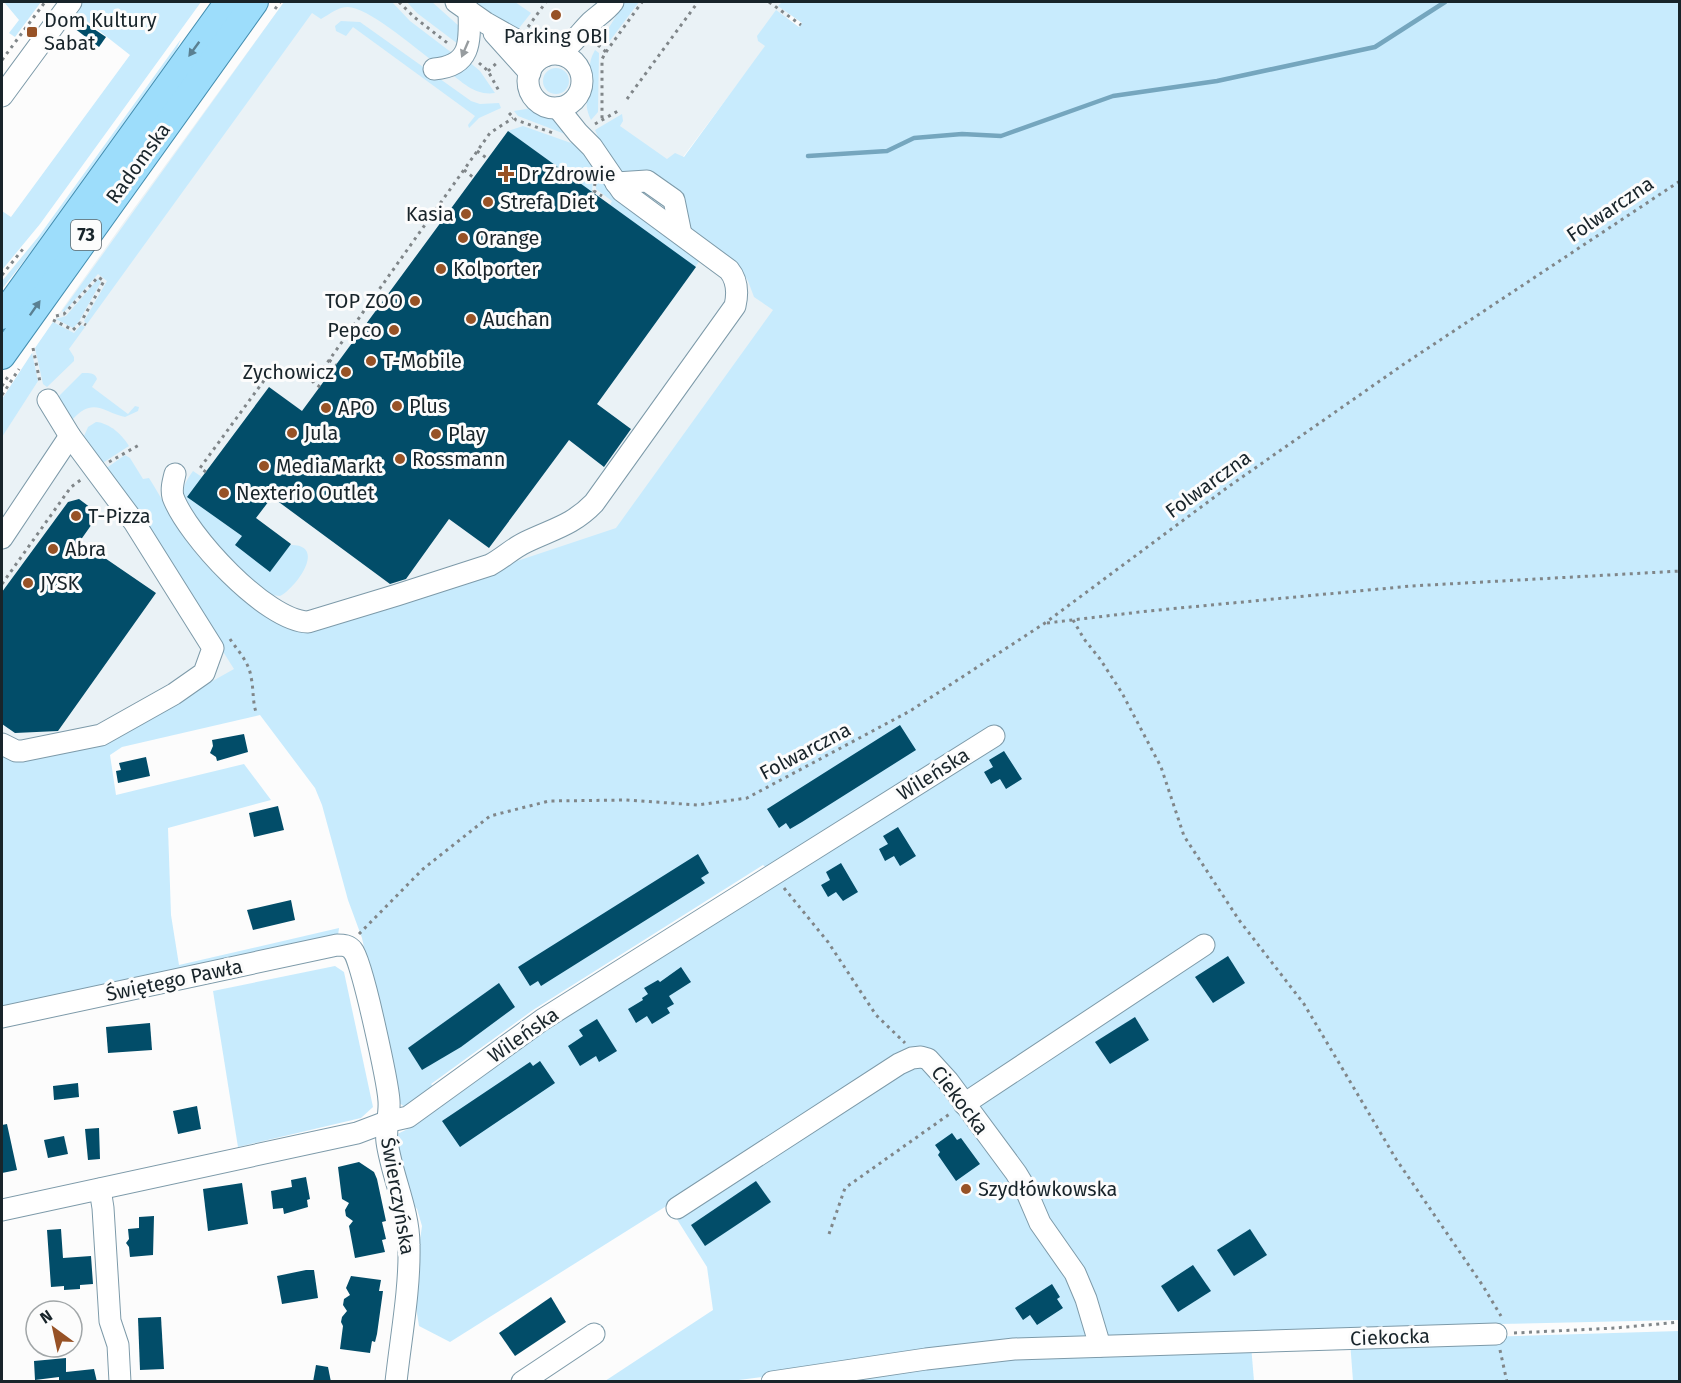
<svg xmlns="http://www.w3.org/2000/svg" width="1681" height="1383" viewBox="0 0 1681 1383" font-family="'Fira Sans',sans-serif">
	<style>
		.built { fill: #eaf2f6 }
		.green { fill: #c8ebfd }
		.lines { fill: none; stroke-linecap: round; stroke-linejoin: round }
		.stream { stroke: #75a6be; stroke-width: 4.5 }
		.building { fill: #024d69 }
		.minor-casing { stroke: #7d9aa9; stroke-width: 23 }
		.major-casing { stroke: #448eb0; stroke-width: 28 }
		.path { stroke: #808689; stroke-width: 3; stroke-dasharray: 3 4.5; stroke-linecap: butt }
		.minor { stroke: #fff; stroke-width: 21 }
		.major { stroke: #9dddfb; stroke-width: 26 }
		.oneway { fill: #5a8092 }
		.oneway2 { fill: #979c9f }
		.poi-dot { fill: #975226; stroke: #fcfcfc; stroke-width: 2 }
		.labels { text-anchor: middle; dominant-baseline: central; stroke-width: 6; stroke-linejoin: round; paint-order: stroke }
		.shield { fill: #fcfcfc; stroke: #5c6569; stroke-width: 1.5 }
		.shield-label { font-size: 18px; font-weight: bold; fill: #18242a }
		.poi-label { font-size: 20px; fill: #18242a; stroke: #fcfcfc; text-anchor: start }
		.street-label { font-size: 20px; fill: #18242a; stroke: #fcfcfc }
	</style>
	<rect width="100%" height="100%" fill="#fcfcfc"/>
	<path class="built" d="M284 2H799L683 157 801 324 651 532 2 761V399L53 322 124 222Z"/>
	<g class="green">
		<path d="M4 2H41L15 37 9 33 19 20Z"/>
		<path d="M83 2H201L40 224 2 270V211L11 217 130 55 79 15 69 25 68 21Z"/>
		<path d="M284 2H392L410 21 456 56 436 61 430 59C413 46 366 6 347 7 336 8 330 14 321 19L312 13 87 324 84 321 107 281 98 274 64 312 62 311Z"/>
		<path d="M407 2H432L460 27 462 47 417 13Z"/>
		<path d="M476 2H515L531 13 516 32Z"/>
		<path d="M625 2H639L609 42 606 43 601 40Z"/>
		<path d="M782 2H1679V1320L1499 1324 938 1354 731 1381H605L713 1310 707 1267 668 1205 450 1342 419 1326 413 1289 422 1226 417 1209 403 1193 393 1136 412 1127 537 1035 781 879 763 865 533 1010 431 1084 435 1089 406 1108 398 1102 395 1093 362 938 348 900 322 805 315 788 260 715 122 747 110 755 116 795 244 764 271 800 168 828 171 915 179 965 339 928 338 936 33 1001 2 1006V753L104 742 234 669 141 522 105 469 125 455 130 458 143 479 149 478C166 505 181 536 202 560 224 585 252 602 278 621 297 633 304 630 325 625L616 528 773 310 754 297 748 281 741 270 688 228 679 197 620 173 602 146 595 130 622 114 623 121 620 126 667 159 675 153 684 157 765 46 758 41 757 36 776 10 799 27 802 23 778 6Z"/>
		<path d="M341 21 360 22 471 101 480 104 499 103 501 108 479 118 469 128 468 125 475 116 353 27 346 36 336 31 335 26Z"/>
		<path d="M181 39 167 72 53 224 2 289V281L39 236Z"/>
		<path d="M595 50 599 53 598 112 591 120C582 100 590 100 591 82 591 68 587 65 595 50Z"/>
		<path d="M468 61 480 71 495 93C476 96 463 83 449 72Z"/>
		<circle cx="556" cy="81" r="13"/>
		<path d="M532 108 556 117 569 131 565 134 518 116 514 111Z"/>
		<path d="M523 126 571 143 575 140 594 167 592 192 508 131Z"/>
		<path d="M597 172 701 259 695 267 610 205 612 201 596 189Z"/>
		<path d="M98 279 101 282 78 323 73 328 56 319 66 316Z"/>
		<path d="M53 322 74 333 81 325 85 327 69 349 74 357V361L47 387 43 384 35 348Z"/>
		<path d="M32 353 38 381 2 437V399Z"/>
		<path d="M82 373C88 373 95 372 97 379L92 387 128 414 135 406 139 407 138 411 125 417C103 412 93 396 72 420L58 397Z"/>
		<path d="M96 422C110 423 122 435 129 446L101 464 84 436 88 427Z"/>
		<path d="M193 471 202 477 188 497 242 536 270 571 290 545C328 544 296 588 280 596 262 596 227 562 216 548 204 533 195 516 184 500 182 487 186 481 193 471Z"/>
		<path d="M335 966 344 972 373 1107 361 1118 238 1147 213 991Z"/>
		<path d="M1679 1331V1381H1353L1350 1341Z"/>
		<path d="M1251 1345 1254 1381 799 1382 1010 1356Z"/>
	</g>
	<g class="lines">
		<path class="stream" d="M808 156 887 151 914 138 962 134 1001 136 1113 96 1217 81 1375 47 1445 2"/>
	</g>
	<g class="building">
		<path d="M76 17 106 37 99 47 70 25Z"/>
		<path d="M508 131 696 267 597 404 631 429 604 467 569 440 489 548 449 519 406 579 390 584 272 497 256 518 291 544 270 572 235 545 242 536 187 497 269 387 302 411Z"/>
		<path d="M79 499 99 514 80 541 156 593 58 731 15 733 2 724V592L68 502Z"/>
		<path d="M900 725 916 750 802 822 790 829 786 823 779 828 767 809Z"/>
		<path d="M244 734 248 752 217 761 216 757 210 753 213 746 212 740Z"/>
		<path d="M1004 751 1022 779 1006 789 1000 779 991 784 984 772 993 767 989 760Z"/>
		<path d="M146 757 150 776 118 783 116 771 121 770 119 763Z"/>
		<path d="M278 806 284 830 254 837 249 813Z"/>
		<path d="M898 827 916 856 900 866 894 856 885 861 879 849 888 844 883 836Z"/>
		<path d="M698 854 709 873 701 878 705 883 541 986 538 981 530 986 518 967Z"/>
		<path d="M841 863 858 892 843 901 836 892 828 897 821 885 830 880 826 872Z"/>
		<path d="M291 900 295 920 253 930 247 910Z"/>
		<path d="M1228 956 1245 983 1213 1003 1195 977Z"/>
		<path d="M681 967 691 982 669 996 674 1004 667 1008 670 1013 652 1024 647 1016 636 1023 628 1009 643 1000 642 998 648 994 644 988 658 980 660 982Z"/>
		<path d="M499 983 515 1007 461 1047 422 1070 408 1048Z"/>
		<path d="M1135 1017 1149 1040 1110 1064 1095 1042Z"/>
		<path d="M597 1019 617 1051 599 1062 596 1056 580 1066 568 1046 583 1036 579 1030Z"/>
		<path d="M150 1023 152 1050 108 1053 106 1027Z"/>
		<path d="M540 1061 555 1083 460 1147 442 1121 530 1062 533 1066Z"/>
		<path d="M78 1083 79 1097 54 1100 53 1086Z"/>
		<path d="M197 1106 201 1129 178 1134 173 1111Z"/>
		<path d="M7 1124 17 1170 2 1173V1125Z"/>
		<path d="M99 1128 100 1159 88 1160 85 1129Z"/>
		<path d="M952 1133 957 1140 961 1138 980 1164 956 1181 938 1155 940 1152 935 1145Z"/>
		<path d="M64 1136 68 1154 48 1158 44 1140Z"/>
		<path d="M359 1162 374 1172 377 1179 386 1221 382 1222 386 1239 382 1240 385 1252 355 1258 349 1226 353 1221 346 1216 345 1210 349 1203 342 1199 338 1167Z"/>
		<path d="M306 1177 310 1199 307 1200 308 1207 284 1214 283 1208 273 1209 271 1191 292 1187 291 1180Z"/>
		<path d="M756 1181 771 1202 705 1246 691 1225Z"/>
		<path d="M242 1183 248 1224 208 1231 203 1189Z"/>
		<path d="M154 1216 153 1255 130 1257 129 1247 126 1243 129 1239 128 1229 139 1228V1217Z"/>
		<path d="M61 1229 63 1258 91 1256 93 1284 80 1285V1289L64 1290V1286L51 1287 47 1230Z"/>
		<path d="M1250 1229 1267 1255 1234 1276 1217 1250Z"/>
		<path d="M1193 1265 1211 1291 1178 1312 1161 1286Z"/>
		<path d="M306 1270H314L318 1298 282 1304 277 1276Z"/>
		<path d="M351 1276 381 1280 379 1291H383L377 1334 375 1342 372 1341 370 1353 340 1349 343 1326 341 1322 342 1317 347 1311 343 1305 344 1299 350 1295 346 1288Z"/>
		<path d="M1052 1284 1060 1297 1057 1299 1063 1308 1037 1325 1030 1315 1023 1320 1015 1308Z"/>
		<path d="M551 1297 566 1322 515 1356 499 1333Z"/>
		<path d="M161 1317 164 1369 140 1370 138 1318Z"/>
		<path d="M66 1358V1372L94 1369 97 1382H59V1377L35 1380 34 1361Z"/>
		<path d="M316 1365 328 1367 331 1382H313Z"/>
	</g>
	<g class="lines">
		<g class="minor-casing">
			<g id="minor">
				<path d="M456 2 486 23 545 56"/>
				<path d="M494 33 530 73"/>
				<circle cx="555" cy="81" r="27"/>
				<path d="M559 54C572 45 580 33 591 22 599 15 607 10 613 2"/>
				<path d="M434 69C472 66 470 41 469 11"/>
				<path d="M2 96 71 2"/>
				<path d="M616 183 647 181 674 200 681 234"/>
				<path d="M175 474C173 482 171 489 173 497 187 535 266 621 308 622L397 595 490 565C503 558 513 548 526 542 553 529 573 525 594 503L735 306C738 293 738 281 729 270L622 191 592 147 578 133 558 108"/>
				<path d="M2 538 70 436"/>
				<path d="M2 744 16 751H22L101 735 174 694 204 673 213 648 134 522 70 436 48 400"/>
				<path d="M2 1017 337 945C343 945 349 945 353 951 362 960 388 1084 389 1101 390 1115 385 1128 387 1142 392 1177 409 1210 409 1245 410 1290 401 1336 396 1382"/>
				<path d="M964 1104 1204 945"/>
				<path d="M100 1189 103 1208 110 1321 118 1345 120 1382"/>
				<path d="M677 1208 899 1064 912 1058 921 1057 928 1059 948 1081 1016 1173 1025 1188 1040 1223 1075 1273 1086 1299 1100 1346"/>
				<path d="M2 1210 357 1133 386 1122 408 1117 542 1020 994 736"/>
				<path d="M522 1382 594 1334"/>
				<path d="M772 1382 926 1359 1014 1349 1496 1334"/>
			</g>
		</g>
		<g class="major-casing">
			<g id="major">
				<path d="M2 316 228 2"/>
				<path d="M2 356 255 2"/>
			</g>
		</g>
		<g class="path">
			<path d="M399 2 414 17 450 45"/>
			<path d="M769 2 801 25"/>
			<path d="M275 9 280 2"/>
			<path d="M528 27 546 2"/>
			<path d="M598 45 606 52 602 59V120"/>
			<path d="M606 52 642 2"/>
			<path d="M2 60 45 2"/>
			<path d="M479 63 488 71 499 91"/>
			<path d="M488 71 498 62"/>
			<path d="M627 99 698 2"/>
			<path d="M509 113 516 120 556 134"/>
			<path d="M595 124 618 111"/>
			<path d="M477 151 488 159"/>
			<path d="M464 170 474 178"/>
			<path d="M595 183 594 191 602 196"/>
			<path d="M2 275 23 249"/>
			<path d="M56 316 64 314 98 277 104 281 81 322"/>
			<path d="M53 320 73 330 81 322 86 325"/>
			<path d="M33 348 40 382"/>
			<path d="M329 360 336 365"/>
			<path d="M2 386 9 375"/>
			<path d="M320 387 313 382 320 373"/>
			<path d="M2 395 19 369"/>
			<path d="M109 462 139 445"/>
			<path d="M206 472 200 468 268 375 320 373 490 133 513 118"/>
			<path d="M2 584 71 487 82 479"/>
			<path d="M1073 620 1084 639 1100 659 1122 693 1161 767 1184 836 1239 920 1304 1004 1396 1159 1483 1286 1501 1316"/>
			<path d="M1047 623 1148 611 1411 586 1680 571"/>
			<path d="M230 639C238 651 249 662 251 677 254 690 252 702 257 715"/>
			<path d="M784 888 828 942 876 1015 905 1043"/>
			<path d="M359 934 423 869 490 816 549 801 626 800 698 805 747 798 910 711 1045 623 1228 487 1404 364 1680 181"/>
			<path d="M829 1234 845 1188 951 1113"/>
			<path d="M1514 1333 1615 1328 1680 1322"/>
			<path d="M1500 1350 1507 1382"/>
		</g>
		<use href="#minor" class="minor"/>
		<use href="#major" class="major"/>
	</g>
	<defs><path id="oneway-solid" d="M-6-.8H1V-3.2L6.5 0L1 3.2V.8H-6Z" transform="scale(1.5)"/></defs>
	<g class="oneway">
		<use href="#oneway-solid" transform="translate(194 49) rotate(126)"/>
		<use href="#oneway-solid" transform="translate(35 308) rotate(-55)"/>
	</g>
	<use class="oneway2" href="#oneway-solid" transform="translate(465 49) rotate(113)"/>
	<g class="poi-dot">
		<circle cx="556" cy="15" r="6"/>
		<rect x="26" y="26" width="12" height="12" rx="3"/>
		<path d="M503 165h6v6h6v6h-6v6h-6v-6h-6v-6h6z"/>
		<circle cx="488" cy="202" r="6"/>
		<circle cx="466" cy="214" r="6"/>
		<circle cx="463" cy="238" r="6"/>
		<circle cx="441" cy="269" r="6"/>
		<circle cx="415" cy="301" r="6"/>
		<circle cx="471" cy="319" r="6"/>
		<circle cx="394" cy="330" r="6"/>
		<circle cx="371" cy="361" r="6"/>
		<circle cx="346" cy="372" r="6"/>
		<circle cx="397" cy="406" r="6"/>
		<circle cx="326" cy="408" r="6"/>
		<circle cx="292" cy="433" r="6"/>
		<circle cx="436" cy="434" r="6"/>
		<circle cx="400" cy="459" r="6"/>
		<circle cx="264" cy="466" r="6"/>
		<circle cx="224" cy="493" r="6"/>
		<circle cx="76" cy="516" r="6"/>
		<circle cx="53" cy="549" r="6"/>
		<circle cx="28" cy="583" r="6"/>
		<circle cx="966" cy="1189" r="6"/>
	</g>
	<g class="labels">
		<rect class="shield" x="71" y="220" width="30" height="30" rx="4.5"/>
		<g class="shield-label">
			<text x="86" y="235">73</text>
		</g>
		<g class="poi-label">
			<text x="44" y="20">Dom Kultury<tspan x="44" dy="23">Sabat</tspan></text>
			<text x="556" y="36" text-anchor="middle">Parking OBI</text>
			<text x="518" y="174">Dr Zdrowie</text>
			<text x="500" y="202">Strefa Diet</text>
			<text x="454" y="214" text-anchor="end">Kasia</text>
			<text x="475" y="238">Orange</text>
			<text x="453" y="269">Kolporter</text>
			<text x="403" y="301" text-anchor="end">TOP ZOO</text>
			<text x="483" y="319">Auchan</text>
			<text x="382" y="330" text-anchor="end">Pepco</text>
			<text x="383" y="361">T-Mobile</text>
			<text x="334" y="372" text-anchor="end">Zychowicz</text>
			<text x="409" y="406">Plus</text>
			<text x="338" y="408">APO</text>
			<text x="304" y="433">Jula</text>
			<text x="448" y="434">Play</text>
			<text x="412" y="459">Rossmann</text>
			<text x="276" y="466">MediaMarkt</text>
			<text x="236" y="493">Nexterio Outlet</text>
			<text x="88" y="516">T-Pizza</text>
			<text x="65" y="549">Abra</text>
			<text x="40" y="583">JYSK</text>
			<text x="978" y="1189">Szydłówkowska</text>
		</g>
		<g class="street-label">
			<text transform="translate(138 163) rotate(-54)">Radomska</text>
			<text transform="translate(1610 209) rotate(-34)">Folwarczna</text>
			<text transform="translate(1208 484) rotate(-36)">Folwarczna</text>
			<text transform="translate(805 751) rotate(-28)">Folwarczna</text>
			<text transform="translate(933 774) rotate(-32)">Wileńska</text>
			<text transform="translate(174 980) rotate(-12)">Świętego Pawła</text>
			<text transform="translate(523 1035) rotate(-35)">Wileńska</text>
			<text transform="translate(960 1100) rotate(53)">Ciekocka</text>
			<text transform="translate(398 1196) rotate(80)">Świerczyńska</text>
			<text transform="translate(1390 1337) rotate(-2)">Ciekocka</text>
		</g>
	</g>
	<rect width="1681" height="1383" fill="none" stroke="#18242a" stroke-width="6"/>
	<g transform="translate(54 1329) rotate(327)"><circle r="28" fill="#fcfcfc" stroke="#a1a6a8" stroke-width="1.5"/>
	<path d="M0-4.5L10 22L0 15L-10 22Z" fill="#975226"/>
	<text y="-9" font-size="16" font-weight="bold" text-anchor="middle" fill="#18242a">N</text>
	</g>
</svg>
